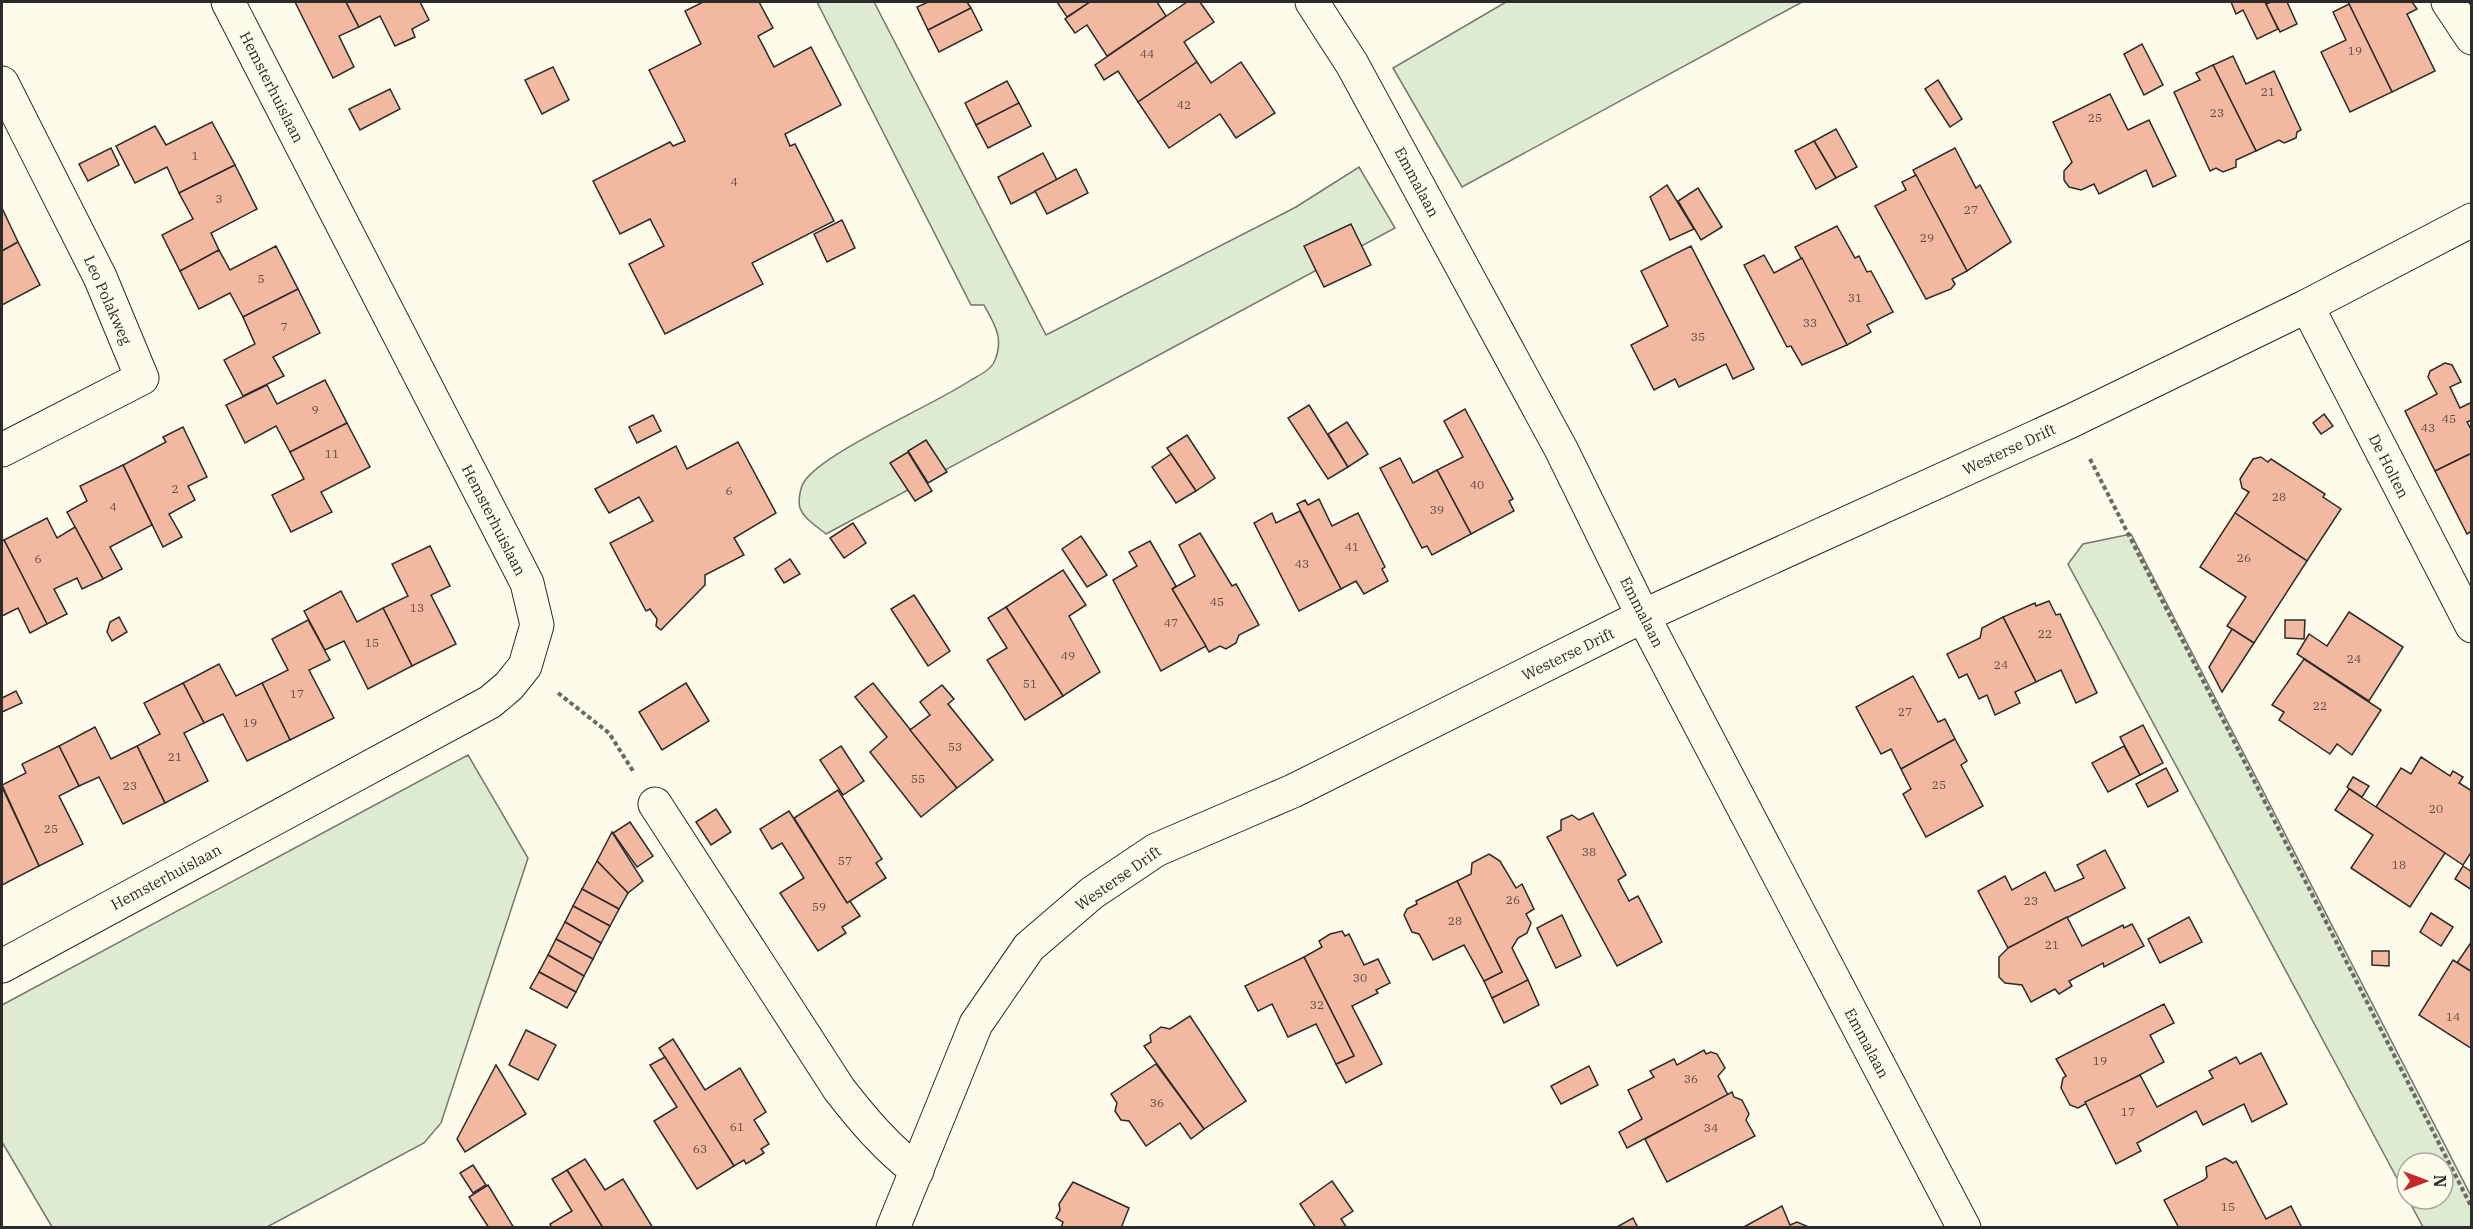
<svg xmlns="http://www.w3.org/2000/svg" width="2473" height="1229" viewBox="0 0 2473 1229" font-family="'IBM Plex Serif',serif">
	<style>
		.green { fill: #deebd1; stroke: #74746e; stroke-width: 1.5 }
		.building { fill: #f2b8a0; stroke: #2b2b2b; stroke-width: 1.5 }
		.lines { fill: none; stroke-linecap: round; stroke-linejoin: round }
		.minor-casing { stroke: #2b2b2b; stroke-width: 35 }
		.major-casing { stroke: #2b2b2b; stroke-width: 35 }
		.path { stroke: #6a6964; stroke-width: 4; stroke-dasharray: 4.5 3; stroke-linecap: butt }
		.minor { stroke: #fdfbea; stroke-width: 33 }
		.major { stroke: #fdfbea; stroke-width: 33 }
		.labels { text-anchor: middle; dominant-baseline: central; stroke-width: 4.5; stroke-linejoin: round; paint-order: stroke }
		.number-label { font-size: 12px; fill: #5d4e48 }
		.street-label { font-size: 15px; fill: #2b2b2b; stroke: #fdfbea }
	</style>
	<rect width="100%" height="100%" fill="#fdfbea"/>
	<g class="green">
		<path d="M817 2H874L1046 335 1296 207 1359 167 1395 228 826 534C818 527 804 519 800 508 798 501 800 488 804 482 823 452 936 404 971 380 978 376 989 371 993 364 1005 341 996 326 984 305H971Z"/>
		<path d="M1506 2H1802L1462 187 1393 68Z"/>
		<path d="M2131 534 2471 1196V1227H2423L2408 1199H2443V1163H2407V1197L2068 564 2083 544Z"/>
		<path d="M468 755 528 858 441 1123 424 1143 267 1227H52L2 1142V1005Z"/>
	</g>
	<g class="building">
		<path d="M295 2H346L359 27 339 36 354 67 333 78Z"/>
		<path d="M346 2H420L429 20 412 29 415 37 395 46 380 16 359 27Z"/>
		<path d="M703 2H759L773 28 758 36 774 67 811 47 841 105 785 134 790 146 795 144 834 221 752 263 763 284 665 334 629 264 664 246 650 219 620 234 593 181 670 142 673 146 685 141 649 70 701 44 685 11Z"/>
		<path d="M928 2H967L971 8 928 30 917 7Z"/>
		<path d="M1057 2H1090L1067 17Z"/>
		<path d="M1090 2H1157L1166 16 1107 56 1087 25 1075 33 1065 19Z"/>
		<path d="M1187 2H1200L1214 22 1184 42 1197 62 1138 102 1118 71 1104 80 1095 65Z"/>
		<path d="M2231 2H2265L2278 29 2257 39 2243 10 2236 14Z"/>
		<path d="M2271 2H2287L2297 24 2280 32 2266 4Z"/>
		<path d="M2348 2H2412L2417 9 2407 14 2435 71 2392 92Z"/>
		<path d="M2349 4 2392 92 2350 112 2321 52 2346 40 2333 12Z"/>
		<path d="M971 8 982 30 939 52 928 30Z"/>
		<path d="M2142 44 2163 85 2144 95 2124 54Z"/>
		<path d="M2233 56 2246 84 2274 71 2301 130 2297 132 2296 138 2284 143 2279 140 2256 151 2213 65Z"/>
		<path d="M1197 62 1211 83 1241 62 1275 113 1236 138 1220 114 1169 148 1138 102Z"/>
		<path d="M2213 65 2256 151 2236 160V167L2223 172 2216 168 2210 171 2174 92 2200 80 2196 73Z"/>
		<path d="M553 67 569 100 542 114 525 80Z"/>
		<path d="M1938 80 1962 119 1950 127 1925 89Z"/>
		<path d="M1007 81 1019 103 976 125 965 103Z"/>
		<path d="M390 89 400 109 360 130 349 109Z"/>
		<path d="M2110 94 2128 130 2149 120 2176 176 2153 187 2146 170 2099 194 2094 184 2081 190 2069 187 2064 180V171L2072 162 2053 122Z"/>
		<path d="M1019 103 1031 126 988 148 976 125Z"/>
		<path d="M212 122 235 165 179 193 167 167 135 183 116 146 155 126 166 145Z"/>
		<path d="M1836 129 1857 167 1836 178 1814 141Z"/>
		<path d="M1814 141 1836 178 1816 189 1795 151Z"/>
		<path d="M111 148 119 165 88 181 79 164Z"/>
		<path d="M1955 148 1976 188 1980 185 2011 242 1967 271 1913 170Z"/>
		<path d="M1043 153 1057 180 1011 204 998 177Z"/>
		<path d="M235 165 257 209 211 233 219 250 180 271 162 235 193 219 179 193Z"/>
		<path d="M1076 169 1088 193 1047 214 1035 191Z"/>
		<path d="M1916 175 1967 271 1952 279 1955 284 1951 289 1926 299 1875 206 1906 190 1902 182Z"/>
		<path d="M1667 185 1694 229 1670 240 1650 197Z"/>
		<path d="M1698 188 1722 227 1701 240 1678 201Z"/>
		<path d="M2 208 18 242 2 251Z"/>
		<path d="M842 220 855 248 827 262 814 234Z"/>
		<path d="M1351 224 1371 265 1324 287 1304 246Z"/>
		<path d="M1837 226 1855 258 1859 256 1867 272 1871 271 1893 312 1867 325 1871 332 1847 345 1795 247Z"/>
		<path d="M18 242 40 285 2 305V251Z"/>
		<path d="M276 246 298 289 243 317 230 293 199 309 180 271 219 250 230 270Z"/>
		<path d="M1691 246 1754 369 1733 379 1726 364 1679 387 1675 379 1654 390 1631 345 1668 326 1641 271Z"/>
		<path d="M1764 255 1774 273 1802 258 1847 345 1802 365 1791 346 1787 347 1744 265Z"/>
		<path d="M298 289 320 333 273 357 284 376 243 396 224 360 255 344 243 317Z"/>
		<path d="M2445 363 2452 365 2461 382 2450 387 2460 408 2472 402V420L2467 422 2472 431V453L2435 471 2405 411 2437 394 2428 377 2430 371Z"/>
		<path d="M325 380 347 423 290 452 276 426 245 443 226 405 267 385 277 404Z"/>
		<path d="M1309 405 1348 467 1328 479 1288 418Z"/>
		<path d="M1465 409 1513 499 1509 501 1514 511 1471 534 1437 470 1463 457 1444 421Z"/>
		<path d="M2324 414 2333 426 2321 434 2313 423Z"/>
		<path d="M653 415 661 431 637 443 629 427Z"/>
		<path d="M1347 422 1368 454 1348 467 1328 434Z"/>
		<path d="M347 423 370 467 321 492 332 512 291 532 272 495 304 479 290 452Z"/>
		<path d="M183 427 207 477 188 486 195 500 169 514 182 537 163 547 123 465 166 442 163 437Z"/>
		<path d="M1187 435 1215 478 1196 491 1167 448Z"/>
		<path d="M926 440 947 472 928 483 908 451Z"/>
		<path d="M738 442 776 513 734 538 744 555 705 575V585L661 630 656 626 657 619 650 609 646 611 610 543 653 521 639 497 609 513 595 489 676 446 687 469Z"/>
		<path d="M908 452 932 491 915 501 890 463Z"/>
		<path d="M2472 453V531L2467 534 2435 471Z"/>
		<path d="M1171 454 1196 491 1176 503 1152 467Z"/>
		<path d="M2261 457 2268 462 2271 459 2325 494 2323 497 2341 509 2307 561 2235 513 2249 492 2242 488 2240 479 2253 459Z"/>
		<path d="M1400 458 1413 483 1437 470 1471 534 1432 555 1427 546 1422 548 1380 468Z"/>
		<path d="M123 465 152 525 110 547 122 569 103 579 67 512 87 501 80 486Z"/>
		<path d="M1319 499 1332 526 1358 513 1385 567 1382 569 1388 581 1364 594 1356 581 1341 589 1297 504 1305 500 1308 505Z"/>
		<path d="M1300 511 1341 589 1299 611 1254 523 1272 513 1276 523Z"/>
		<path d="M2235 513 2307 561 2254 643 2227 626 2246 597 2200 567Z"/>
		<path d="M47 518 57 538 75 527 103 579 82 589 77 578 54 589 67 614 47 624 4 540Z"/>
		<path d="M853 523 866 543 844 558 830 538Z"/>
		<path d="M1200 533 1232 586 1236 584 1259 625 1239 635 1236 643 1226 649 1220 646 1209 652 1172 589 1195 576 1179 545Z"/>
		<path d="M1081 536 1107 575 1087 587 1062 549Z"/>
		<path d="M4 540 47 624 30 633 18 608 2 616V541Z"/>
		<path d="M1150 541 1176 586 1172 589 1206 646 1161 671 1113 580 1137 566 1129 552Z"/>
		<path d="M430 546 450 586 431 595 456 644 412 666 383 608 408 596 392 564Z"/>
		<path d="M790 559 800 574 784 583 775 569Z"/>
		<path d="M1063 570 1086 605 1069 616 1100 672 1063 696 1006 607Z"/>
		<path d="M341 591 357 622 383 608 412 666 368 689 344 641 325 650 304 611Z"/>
		<path d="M914 595 950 651 928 666 891 609Z"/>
		<path d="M2049 601 2056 615 2060 614 2097 693 2076 703 2061 670 2036 682 2003 617 2035 603 2036 606Z"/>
		<path d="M1006 607 1063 696 1025 720 987 660 1007 648 988 618Z"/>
		<path d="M2349 612 2403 647 2369 701 2297 654 2309 634 2327 646Z"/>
		<path d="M119 617 127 632 112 641 107 632 110 622Z"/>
		<path d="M2003 617 2036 682 2015 692 2020 703 1995 715 1987 695 1979 699 1967 674 1959 678 1947 654 1980 638 1982 628Z"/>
		<path d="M308 620 330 660 309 670 334 718 290 740 262 683 288 670 272 639Z"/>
		<path d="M2285 620H2305L2304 639 2285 638Z"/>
		<path d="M2232 629 2254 643 2222 692 2209 667Z"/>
		<path d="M2304 659 2381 710 2352 755 2337 744 2330 754 2279 720 2284 712 2272 705Z"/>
		<path d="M219 664 236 696 262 683 290 740 247 761 223 714 204 723 183 683Z"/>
		<path d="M1913 676 1938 722 1945 719 1955 739 1901 769 1891 749 1881 754 1856 707Z"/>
		<path d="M183 683 204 723 184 733 208 781 165 803 137 746 160 734 144 703Z"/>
		<path d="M686 683 709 721 662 750 639 712Z"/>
		<path d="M873 683 957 788 921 817 870 752 887 737 855 697Z"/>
		<path d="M942 685 954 699 948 704 993 760 957 788 910 730 930 715 920 702Z"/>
		<path d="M16 691 22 703 2 712V698Z"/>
		<path d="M2143 725 2163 763 2140 775 2120 737Z"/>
		<path d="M95 727 111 759 137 746 165 803 123 824 99 777 79 786 59 746Z"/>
		<path d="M1955 739 1967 761 1961 765 1983 806 1926 837 1903 794 1911 789 1901 769Z"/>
		<path d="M59 746 79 786 59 796 83 844 39 866 2 785 26 773 22 764Z"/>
		<path d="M841 746 864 781 843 795 820 760Z"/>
		<path d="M2124 746 2140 775 2108 792 2092 763Z"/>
		<path d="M2421 757 2450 776 2453 771 2463 777 2459 783 2472 791V851L2463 865 2376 807 2401 768 2411 774Z"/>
		<path d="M2166 768 2178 791 2148 807 2136 784Z"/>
		<path d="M2353 777 2369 786 2362 797 2347 787Z"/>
		<path d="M2 787 39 866 2 885Z"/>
		<path d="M2349 789 2445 853 2410 907 2351 868 2373 835 2335 810Z"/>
		<path d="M838 790 882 859 876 863 886 878 847 903 794 818Z"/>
		<path d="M716 809 731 832 711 845 696 822Z"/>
		<path d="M789 811 847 903 850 901 860 916 842 927 846 933 818 951 780 893 804 878 782 843 772 849 760 829Z"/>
		<path d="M1593 813 1626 875 1618 880 1629 901 1638 896 1662 942 1617 966 1547 837 1561 830V820L1572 815 1579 820Z"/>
		<path d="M630 822 653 856 637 867 613 833Z"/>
		<path d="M612 832 643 881 628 893 597 861Z"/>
		<path d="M2105 850 2125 888 2008 948 1978 891 2005 876 2012 890 2045 872 2055 891 2084 878 2077 865Z"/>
		<path d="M1489 854 1500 861 1516 888 1522 884 1534 909 1526 914 1531 923 1527 933 1518 938 1512 948 1528 980 1492 998 1484 981 1502 972 1457 881 1471 874 1472 863Z"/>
		<path d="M597 861 628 893 619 909 582 889Z"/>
		<path d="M2463 866 2472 872V890L2455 879Z"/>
		<path d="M1457 881 1502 972 1484 981 1464 945 1433 960 1419 934 1412 932 1404 915 1407 909 1417 904 1416 901Z"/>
		<path d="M582 889 619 909 610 926 573 906Z"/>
		<path d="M573 906 610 926 601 943 565 922Z"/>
		<path d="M2431 913 2453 927 2441 946 2420 932Z"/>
		<path d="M1562 915 1581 956 1556 968 1537 928Z"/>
		<path d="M2067 917 2082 946 2123 925 2124 928 2132 924 2144 946 2104 967 2103 963 2069 981 2072 986 2059 994 2055 989 2031 1002 2022 985 2005 983 1999 977V957L2008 948Z"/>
		<path d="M2189 917 2202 942 2160 963 2148 939Z"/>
		<path d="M565 922 601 943 593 959 556 939Z"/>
		<path d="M1342 931 1345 936 1349 934 1364 965 1378 959 1390 983 1376 990 1378 993 1352 1006 1382 1064 1346 1083 1336 1064 1354 1056 1304 957 1322 947 1319 941 1330 934Z"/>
		<path d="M556 939 593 959 584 976 548 955Z"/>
		<path d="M2472 941V972L2457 963Z"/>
		<path d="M2372 951H2389V966L2372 965Z"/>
		<path d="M548 955 584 976 576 992 539 972Z"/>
		<path d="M1304 957 1354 1056 1336 1064 1316 1024 1288 1037 1272 1004 1258 1011 1245 986Z"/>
		<path d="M2453 960 2472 972V1049L2419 1015Z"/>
		<path d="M539 972 576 992 567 1008 530 988Z"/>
		<path d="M1528 980 1539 1005 1504 1023 1492 998Z"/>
		<path d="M2164 1004 2174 1023 2150 1035 2164 1062 2078 1108 2070 1105 2061 1088 2063 1078 2066 1076 2056 1059Z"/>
		<path d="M1190 1016 1246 1101 1204 1129 1144 1046 1151 1042 1150 1035 1161 1027 1170 1029Z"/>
		<path d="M526 1030 556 1045 538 1080 509 1065Z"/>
		<path d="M673 1039 705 1090 740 1068 766 1112 754 1120 769 1144 761 1149 764 1153 746 1164 744 1160 734 1166 659 1048Z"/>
		<path d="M1704 1050 1706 1054 1711 1052 1717 1054 1725 1068 1718 1076 1728 1095 1627 1148 1619 1132 1642 1119 1628 1090 1654 1077 1650 1071 1674 1059 1677 1065Z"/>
		<path d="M2261 1053 2287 1104 2252 1122 2244 1104 2203 1125 2196 1111 2137 1143 2141 1151 2116 1164 2085 1102 2140 1075 2157 1107 2213 1078 2209 1071 2236 1057 2240 1064Z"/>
		<path d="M665 1057 734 1166 697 1189 654 1121 677 1107 650 1065Z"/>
		<path d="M1156 1064 1204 1129 1191 1139 1180 1123 1146 1146 1129 1121 1121 1120 1115 1111 1117 1103 1111 1094Z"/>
		<path d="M496 1065 526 1114 465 1152 457 1139Z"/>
		<path d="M1589 1066 1598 1085 1561 1104 1551 1086Z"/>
		<path d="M1732 1092 1734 1097 1742 1100 1749 1114 1746 1120 1755 1136 1667 1182 1645 1139Z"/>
		<path d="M2225 1158 2233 1163 2236 1161 2266 1219 2291 1206 2302 1228H2179L2164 1200 2204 1180 2207 1177 2206 1167Z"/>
		<path d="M585 1159 605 1190 623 1179 653 1228H603L567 1170Z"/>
		<path d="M473 1165 486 1185 473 1193 460 1173Z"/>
		<path d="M567 1170 603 1228H552L550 1224 572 1211 552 1179Z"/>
		<path d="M1332 1181 1353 1211 1341 1219 1347 1228H1316L1300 1204Z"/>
		<path d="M1073 1182 1129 1208 1121 1228H1061L1063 1222 1056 1218 1060 1210 1059 1204Z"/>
		<path d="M488 1185 514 1228H489L469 1197Z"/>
		<path d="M1782 1206 1790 1225 1797 1222 1811 1228H1742Z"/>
		<path d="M1633 1218 1638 1228H1615Z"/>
	</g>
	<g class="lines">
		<g class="minor-casing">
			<g id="minor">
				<path d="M2448 2 2472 38"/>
				<path d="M2 83 100 277 142 378 2 450"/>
				<path d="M2307 306 2472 626"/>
				<path d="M655 804 839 1089C863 1120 886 1147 917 1171"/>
				<path d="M2 966 490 702 509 686 525 666 537 625 527 583 228 2"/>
				<path d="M893 1228 976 1024 1029 947 1092 893 1156 850 1293 791 1643 616 2071 421 2307 306 2472 220"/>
			</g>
		</g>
		<g class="major-casing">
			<path id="major" d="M1312 2 1352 64 1561 449 1643 616 1964 1228"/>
		</g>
		<g class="path">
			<path d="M2090 459 2472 1208"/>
			<path d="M558 693 609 733 633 771"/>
		</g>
		<use href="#minor" class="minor"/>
		<use href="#major" class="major"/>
	</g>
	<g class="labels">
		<g class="number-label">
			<text x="2355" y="50">19</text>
			<text x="1147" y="53">44</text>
			<text x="2268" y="91">21</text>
			<text x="1184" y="104">42</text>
			<text x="2217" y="112">23</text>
			<text x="2095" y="117">25</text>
			<text x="195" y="155">1</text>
			<text x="734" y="181">4</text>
			<text x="219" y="198">3</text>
			<text x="1971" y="209">27</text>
			<text x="1927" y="237">29</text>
			<text x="261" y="278">5</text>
			<text x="1855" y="297">31</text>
			<text x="1810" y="322">33</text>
			<text x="284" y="326">7</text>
			<text x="1698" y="336">35</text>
			<text x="315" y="409">9</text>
			<text x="2449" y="418">45</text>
			<text x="2428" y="427">43</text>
			<text x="332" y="453">11</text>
			<text x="1477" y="484">40</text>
			<text x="175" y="488">2</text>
			<text x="729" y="490">6</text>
			<text x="2279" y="496">28</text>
			<text x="113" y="506">4</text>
			<text x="1437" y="509">39</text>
			<text x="1352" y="546">41</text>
			<text x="2244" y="557">26</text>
			<text x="38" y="558">6</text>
			<text x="1302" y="563">43</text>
			<text x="1217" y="601">45</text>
			<text x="417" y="607">13</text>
			<text x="1171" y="622">47</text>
			<text x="2045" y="633">22</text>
			<text x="372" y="642">15</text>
			<text x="1068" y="655">49</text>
			<text x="2354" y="658">24</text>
			<text x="2001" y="664">24</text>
			<text x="1030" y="683">51</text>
			<text x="297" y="693">17</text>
			<text x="2320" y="705">22</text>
			<text x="1905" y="711">27</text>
			<text x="250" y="722">19</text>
			<text x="955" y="746">53</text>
			<text x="175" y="756">21</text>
			<text x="918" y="778">55</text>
			<text x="1939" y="784">25</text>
			<text x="130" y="785">23</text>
			<text x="2436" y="808">20</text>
			<text x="51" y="828">25</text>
			<text x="1589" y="851">38</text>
			<text x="845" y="860">57</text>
			<text x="2399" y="864">18</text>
			<text x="1513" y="899">26</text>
			<text x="2031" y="900">23</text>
			<text x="819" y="906">59</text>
			<text x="1455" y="920">28</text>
			<text x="2052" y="944">21</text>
			<text x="1360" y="977">30</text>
			<text x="1317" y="1004">32</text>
			<text x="2453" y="1016">14</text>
			<text x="2100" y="1060">19</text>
			<text x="1691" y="1078">36</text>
			<text x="1157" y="1102">36</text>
			<text x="2128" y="1111">17</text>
			<text x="737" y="1126">61</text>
			<text x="1711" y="1127">34</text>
			<text x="700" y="1148">63</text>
			<text x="2228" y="1206">15</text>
		</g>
		<g class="street-label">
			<text transform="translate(272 87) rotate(63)">Hemsterhuislaan</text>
			<text transform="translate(1417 182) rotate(62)">Emmalaan</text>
			<text transform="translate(108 300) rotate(66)">Leo Polakweg</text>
			<text transform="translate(2009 449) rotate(-25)">Westerse Drift</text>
			<text transform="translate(2389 466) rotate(63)">De Holten</text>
			<text transform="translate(494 520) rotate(63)">Hemsterhuislaan</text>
			<text transform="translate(1642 612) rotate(63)">Emmalaan</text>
			<text transform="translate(1568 654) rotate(-26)">Westerse Drift</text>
			<text transform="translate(166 877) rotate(-28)">Hemsterhuislaan</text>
			<text transform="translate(1118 878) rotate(-35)">Westerse Drift</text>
			<text transform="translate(1867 1043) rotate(62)">Emmalaan</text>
		</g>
	</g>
	<rect width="2473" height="1229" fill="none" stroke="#2b2b2b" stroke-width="6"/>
	<g transform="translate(2425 1181) rotate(90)"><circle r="28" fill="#fdfbea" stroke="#a9a89e" stroke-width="1.5"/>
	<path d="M0-4.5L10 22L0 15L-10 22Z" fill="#c62828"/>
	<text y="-9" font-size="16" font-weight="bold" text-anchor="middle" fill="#2b2b2b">N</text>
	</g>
</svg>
